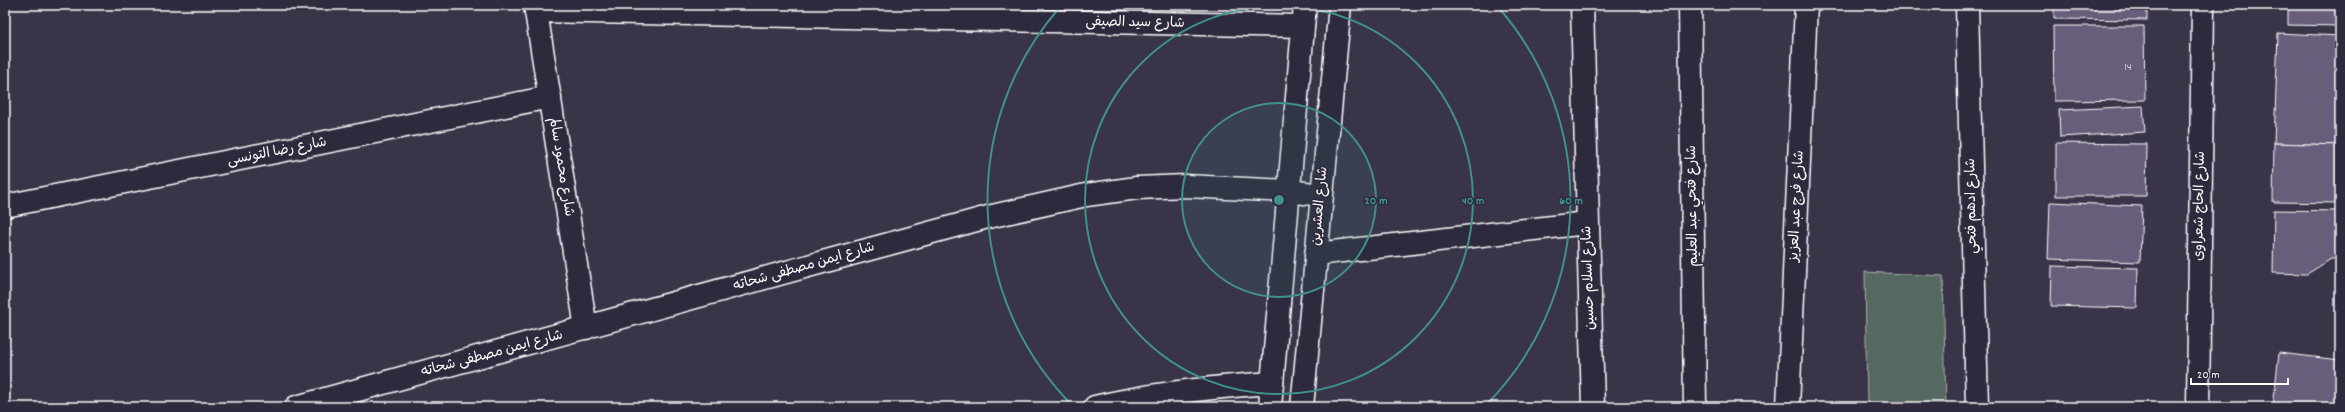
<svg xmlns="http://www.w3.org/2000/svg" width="2345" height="412" viewBox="0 0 2345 412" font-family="Dekko,'Playpen Sans Arabic',sans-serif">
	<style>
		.green { fill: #566961; stroke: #aab4b0 }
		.building { fill: #675d7a; stroke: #fff }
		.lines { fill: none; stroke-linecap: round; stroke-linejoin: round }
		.street-casing { stroke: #fff; stroke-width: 25 }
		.street { stroke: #2f2a3d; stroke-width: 22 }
		.ring { fill: none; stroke: #3f918b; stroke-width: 2 }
		.labels { text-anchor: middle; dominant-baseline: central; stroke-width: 3; stroke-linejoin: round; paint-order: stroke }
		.number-label { font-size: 12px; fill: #d9d6de }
		.street-label { font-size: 14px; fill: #fff; stroke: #2f2a3d }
		.centre { fill: #3f918b; stroke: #2f2a3d; stroke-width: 2 }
		.ring-label { font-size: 12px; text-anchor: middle; font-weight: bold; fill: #3f918b; stroke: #2f2a3d; stroke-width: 3; stroke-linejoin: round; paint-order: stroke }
	</style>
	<rect width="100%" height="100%" fill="#3a3449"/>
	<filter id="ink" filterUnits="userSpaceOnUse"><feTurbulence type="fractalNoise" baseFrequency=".025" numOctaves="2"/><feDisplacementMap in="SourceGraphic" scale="8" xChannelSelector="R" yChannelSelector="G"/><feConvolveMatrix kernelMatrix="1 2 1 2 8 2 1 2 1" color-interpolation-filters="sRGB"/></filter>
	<g filter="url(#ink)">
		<path class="green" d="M1865 272 1943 276 1946 407H1867Z"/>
		<g class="building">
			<path d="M2054 5H2147V20L2054 19Z"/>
			<path d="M2288 5H2340V26L2288 25Z"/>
			<path d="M2053 26H2144L2145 100 2054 101Z"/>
			<path d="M2278 33 2340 36V145L2274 143Z"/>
			<path d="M2143 106 2145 132 2060 137 2059 110Z"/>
			<path d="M2056 143 2147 144 2146 196H2056Z"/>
			<path d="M2274 143 2340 145V203L2273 202Z"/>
			<path d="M2050 202 2142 206 2140 262 2048 259Z"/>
			<path d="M2274 210 2340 211V259H2331L2307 274 2273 273Z"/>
			<path d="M2052 266 2138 268 2137 308 2051 306Z"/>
			<path d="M2279 353 2340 360V407H2273Z"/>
		</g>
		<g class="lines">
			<g class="street-casing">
				<g id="street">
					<path d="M535 5 586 328"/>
					<path d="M1582 5 1593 407"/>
					<path d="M1690 5 1695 407"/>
					<path d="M1967 5 1977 407"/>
					<path d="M536 11 1303 26"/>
					<path d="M5 206 550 97"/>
					<path d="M1316 254 1587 223"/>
					<path d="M296 407 870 249 988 217 1086 195 1137 188 1186 186 1289 191 1321 195"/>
					<path d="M1095 407C1154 393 1212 387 1272 383"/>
					<path d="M1270 407 1305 5"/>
					<path d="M1302 407 1340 5"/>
					<path d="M1788 407 1806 5"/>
					<path d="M2198 407 2203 5"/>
				</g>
			</g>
			<use href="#street" class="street"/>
		</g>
	</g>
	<circle cx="1279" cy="200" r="97" fill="#3f918b" fill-opacity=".12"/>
	<g class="ring">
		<circle cx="1279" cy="200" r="97"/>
		<circle cx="1279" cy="200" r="194"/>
		<path d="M1073 406A292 292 0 0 1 1060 7M1498 7A292 292 0 0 1 1485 406"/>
	</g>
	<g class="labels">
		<g class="number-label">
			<text x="2128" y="67">14</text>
		</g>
		<g class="street-label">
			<text transform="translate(1135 23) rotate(1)">شارع سيد الصيفى</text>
			<text transform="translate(277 152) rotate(-11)">شارع رضا التونسى</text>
			<text transform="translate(561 167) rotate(81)">شارع محمود سالم</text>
			<text transform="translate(1320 206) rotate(-85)">شارع العشرين</text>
			<text transform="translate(1693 206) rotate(-91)">شارع فتحي عبد العليم</text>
			<text transform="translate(1797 206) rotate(-87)">شارع فرج عبد العزيز</text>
			<text transform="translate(1972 206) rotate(-91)">شارع ادهم فتحي</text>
			<text transform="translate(2200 206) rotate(-89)">شارع الحاج شعراوى</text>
			<text transform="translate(804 267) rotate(-16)">شارع ايمن مصطفى شحاته</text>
			<text transform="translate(1589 278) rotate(-92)">شارع اسلام حسين</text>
			<text transform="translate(492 354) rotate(-15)">شارع ايمن مصطفى شحاته</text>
		</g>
	</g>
	<circle cx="1279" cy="200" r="6" class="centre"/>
	<g class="ring-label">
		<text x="1376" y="204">20 m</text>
		<text x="1473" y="204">40 m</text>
		<text x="1571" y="204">60 m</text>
	</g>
	<rect width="2345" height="412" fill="none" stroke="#2f2a3d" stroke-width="20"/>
	<rect x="10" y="10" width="2325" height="392" fill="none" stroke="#fff" stroke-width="1.5" filter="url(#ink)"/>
	<path d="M2191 378v6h97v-6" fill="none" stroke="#ffffff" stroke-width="2"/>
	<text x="2197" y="378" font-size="12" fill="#ffffff" stroke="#2f2a3d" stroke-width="3" paint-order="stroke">20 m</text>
</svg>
